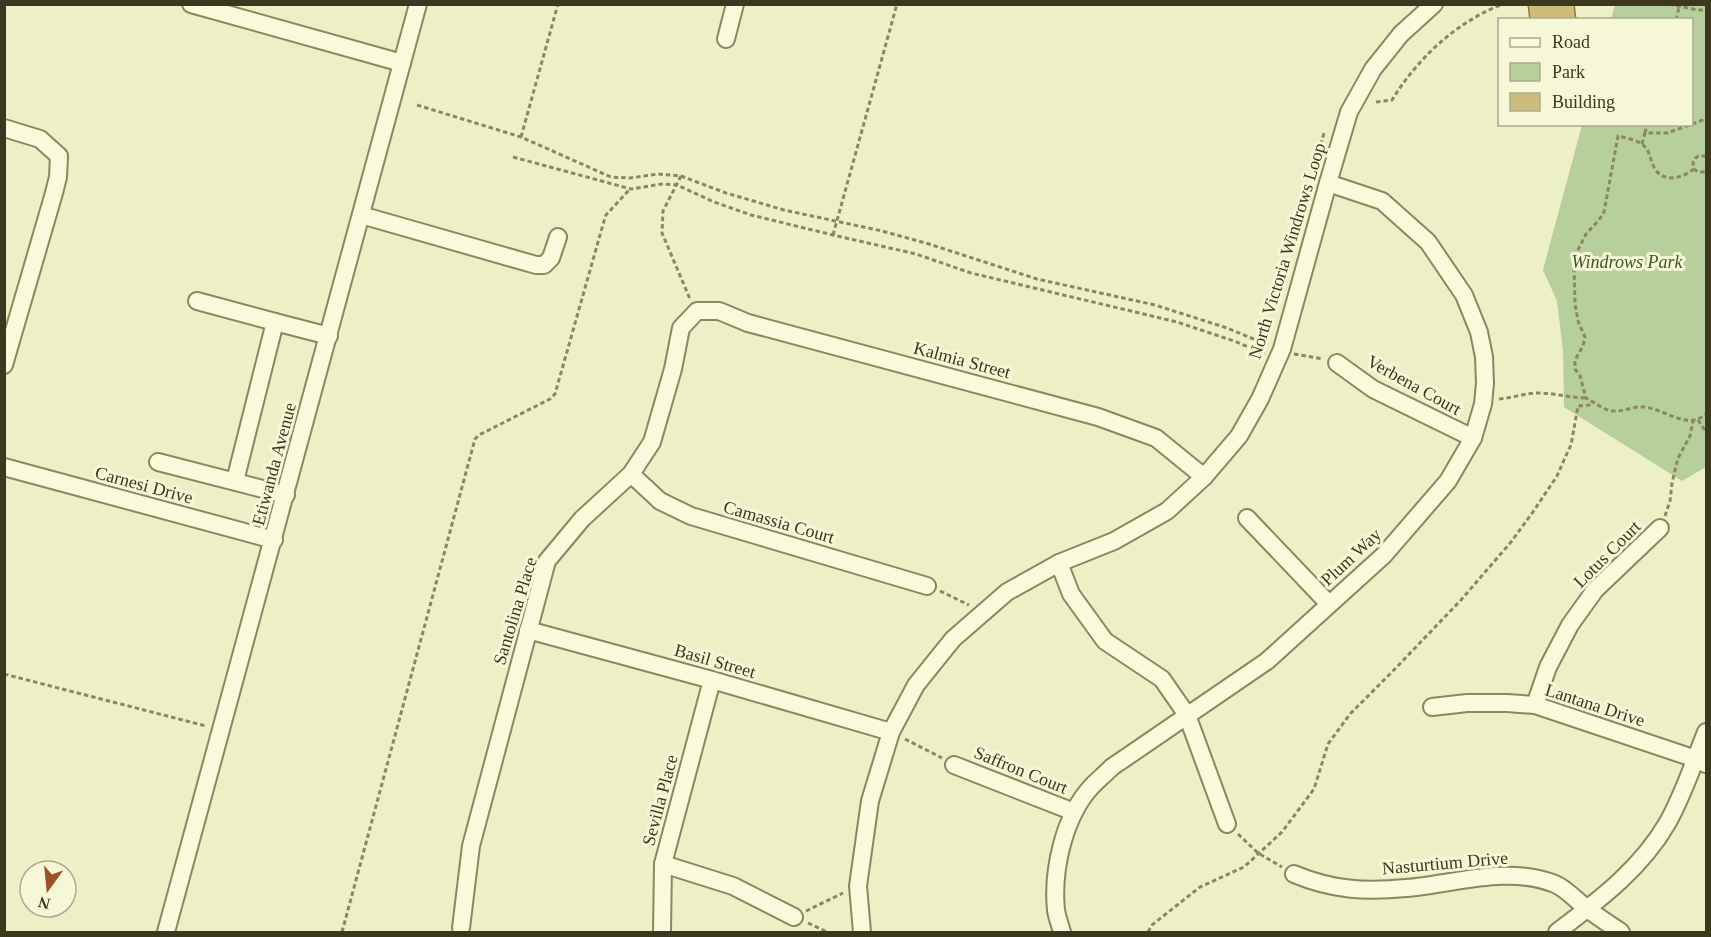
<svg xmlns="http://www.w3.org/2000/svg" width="1711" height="937" viewBox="0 0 1711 937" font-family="'Times New Roman',serif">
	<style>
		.green { fill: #b6cf9b }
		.building { fill: #cebc7d; stroke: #8c7a41; stroke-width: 1.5 }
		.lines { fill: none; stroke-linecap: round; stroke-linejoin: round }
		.minor-casing { stroke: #8c875c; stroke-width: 20 }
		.path { stroke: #8c875c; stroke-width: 3; stroke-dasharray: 4.5 3; stroke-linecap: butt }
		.minor { stroke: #f8fadb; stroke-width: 16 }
		.labels { text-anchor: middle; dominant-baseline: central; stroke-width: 6; stroke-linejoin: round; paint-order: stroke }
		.street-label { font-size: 18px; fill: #3c3820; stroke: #f5f7d7 }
		.park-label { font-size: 18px; font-style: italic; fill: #3a5926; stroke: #f5f7d7 }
	</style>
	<rect width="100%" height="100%" fill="#edf0c7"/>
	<path class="green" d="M1615 5H1706V467L1682 481 1564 407 1563 351 1557 301 1543 270 1582 125 1692 124V20L1611 19Z"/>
	<path class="building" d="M1528 4H1574L1576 20H1530Z"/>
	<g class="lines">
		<g class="minor-casing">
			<g id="minor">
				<path d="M191 4 402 63"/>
				<path d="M726 39 735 4"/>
				<path d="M4 128 40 139 59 156 58 177 54 193 4 365"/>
				<path d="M361 215 536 265H544L551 258 558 237"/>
				<path d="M197 301 275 322"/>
				<path d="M1337 363 1373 389 1473 438"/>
				<path d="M158 462 286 495"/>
				<path d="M4 467 274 540"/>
				<path d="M631 474 660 501 691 516 927 586"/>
				<path d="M235 481 275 322 329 336"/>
				<path d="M1247 518 1329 604"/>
				<path d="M1059 563 1071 594 1105 641 1162 679 1187 715 1227 824"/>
				<path d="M528 630 712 680 891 732"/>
				<path d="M1535 705 1548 667 1570 625 1595 590 1660 528"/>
				<path d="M1432 707 1467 703H1507L1535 705 1696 759 1706 764"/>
				<path d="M954 765 1074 812"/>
				<path d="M663 864 733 886 794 917"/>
				<path d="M1294 874C1332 890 1365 892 1406 888 1455 884 1507 865 1555 884 1565 888 1575 899 1584 906 1596 916 1609 924 1621 932"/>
				<path d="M461 928 471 846 547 561 582 519 631 474 652 442 673 369 681 328 697 311H719L748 323 1098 417 1156 438 1204 477"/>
				<path d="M166 932 418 4"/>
				<path d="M662 932 663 864 712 680"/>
				<path d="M862 932 858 886 870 801 891 732 916 685 953 639 1007 592 1059 563 1114 541 1167 511 1204 477 1239 436 1260 399 1282 349 1328 183 1349 112 1373 69 1401 34 1434 4"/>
				<path d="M1062 932C1060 925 1057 917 1056 910 1052 870 1064 816 1092 786 1098 780 1105 774 1112 767L1267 661 1384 555 1448 481 1473 438 1483 404 1485 383 1484 357 1479 332 1464 295 1428 242 1382 201 1328 183"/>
				<path d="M1557 932C1599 900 1641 869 1668 822 1684 793 1694 762 1706 732"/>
			</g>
		</g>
		<g class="path">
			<path d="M1669 4 1698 10H1706"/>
			<path d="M1676 20 1679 7"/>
			<path d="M1376 102 1392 100C1418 58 1456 22 1503 4"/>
			<path d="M417 105 521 137 611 177 630 178 658 174 681 176 726 193 784 210 882 231 929 244 1037 279 1155 305 1227 328 1268 345"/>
			<path d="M1645 133 1647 124"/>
			<path d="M521 137 558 4"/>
			<path d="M1642 144 1645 133H1667L1706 119"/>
			<path d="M513 157 631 189 662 184 677 185 714 202 751 215 833 235 916 254 971 273 1177 322 1234 341 1263 353 1264 352"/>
			<path d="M1706 157C1700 154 1695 156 1693 163L1694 169 1698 172H1706"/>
			<path d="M1694 169C1681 179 1661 184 1653 165 1650 159 1650 152 1645 147 1639 140 1627 138 1618 136L1604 212 1599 220 1586 234 1578 250 1574 264 1575 304 1578 321 1585 337 1583 346 1575 360V369L1580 376 1586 398C1594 402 1602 409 1612 411 1623 412 1633 406 1644 407 1666 409 1687 431 1706 414"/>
			<path d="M681 176 663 211 662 233 690 299"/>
			<path d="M1311 181 1324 133"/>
			<path d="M833 235 897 4"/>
			<path d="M1294 354 1323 359"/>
			<path d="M1499 399C1512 398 1525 393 1538 393 1555 393 1570 398 1586 398"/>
			<path d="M1698 420 1706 432"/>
			<path d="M1665 516 1670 501 1672 483 1678 458 1690 436 1693 421"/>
			<path d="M940 591 969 605"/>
			<path d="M4 674 206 726"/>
			<path d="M905 739 942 758"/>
			<path d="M1238 834 1258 853 1282 867"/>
			<path d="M806 911 843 893"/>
			<path d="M808 923 827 932"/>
			<path d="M342 932 475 439 479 435 550 399 555 394 604 221 606 215 630 189"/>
			<path d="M1148 932 1152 925 1200 887 1244 867 1282 832 1314 789 1328 744 1350 714 1391 673 1461 600 1511 542 1535 509 1557 476 1564 460 1571 445 1578 406 1589 405 1594 402"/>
		</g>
		<use href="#minor" class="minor"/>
	</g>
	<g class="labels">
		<g class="street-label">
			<text transform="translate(1287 251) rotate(-73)">North Victoria Windrows Loop</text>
			<text transform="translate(962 360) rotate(15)">Kalmia Street</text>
			<text transform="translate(1414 385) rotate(29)">Verbena Court</text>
			<text transform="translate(274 464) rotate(-75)">Etiwanda Avenue</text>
			<text transform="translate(144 485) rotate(15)">Carnesi Drive</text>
			<text transform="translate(779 522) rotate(16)">Camassia Court</text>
			<text transform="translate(1607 554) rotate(-45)">Lotus Court</text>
			<text transform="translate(1351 557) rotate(-43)">Plum Way</text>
			<text transform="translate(515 611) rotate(-73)">Santolina Place</text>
			<text transform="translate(715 661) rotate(16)">Basil Street</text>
			<text transform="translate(1595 705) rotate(18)">Lantana Drive</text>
			<text transform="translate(1021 770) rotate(22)">Saffron Court</text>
			<text transform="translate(660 800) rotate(-75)">Sevilla Place</text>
			<text transform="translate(1445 863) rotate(-5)">Nasturtium Drive</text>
		</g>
		<g class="park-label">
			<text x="1627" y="262">Windrows Park</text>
		</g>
	</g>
	<rect width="1711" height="937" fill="none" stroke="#3c3820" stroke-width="12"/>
	<rect x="1498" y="18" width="195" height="108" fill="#f5f7d7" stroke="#abab8e" stroke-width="1.5"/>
	<rect x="1510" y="38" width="30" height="9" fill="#f8fadb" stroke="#abab8e" stroke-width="1.5"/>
	<text x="1552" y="48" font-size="18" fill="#3c3820">Road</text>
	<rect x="1510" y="63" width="30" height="18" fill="#b6cf9b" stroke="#abab8e" stroke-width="1.5"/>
	<text x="1552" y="78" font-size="18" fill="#3c3820">Park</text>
	<rect x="1510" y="93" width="30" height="18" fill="#cebc7d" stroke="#abab8e" stroke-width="1.5"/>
	<text x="1552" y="108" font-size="18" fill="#3c3820">Building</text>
	<g transform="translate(48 889) rotate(195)"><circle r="28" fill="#f5f7d7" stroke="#abab8e" stroke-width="1.5"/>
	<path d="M0-4.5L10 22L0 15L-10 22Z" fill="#9d522a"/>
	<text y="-9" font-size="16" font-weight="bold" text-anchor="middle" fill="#3c3820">N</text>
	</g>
</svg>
